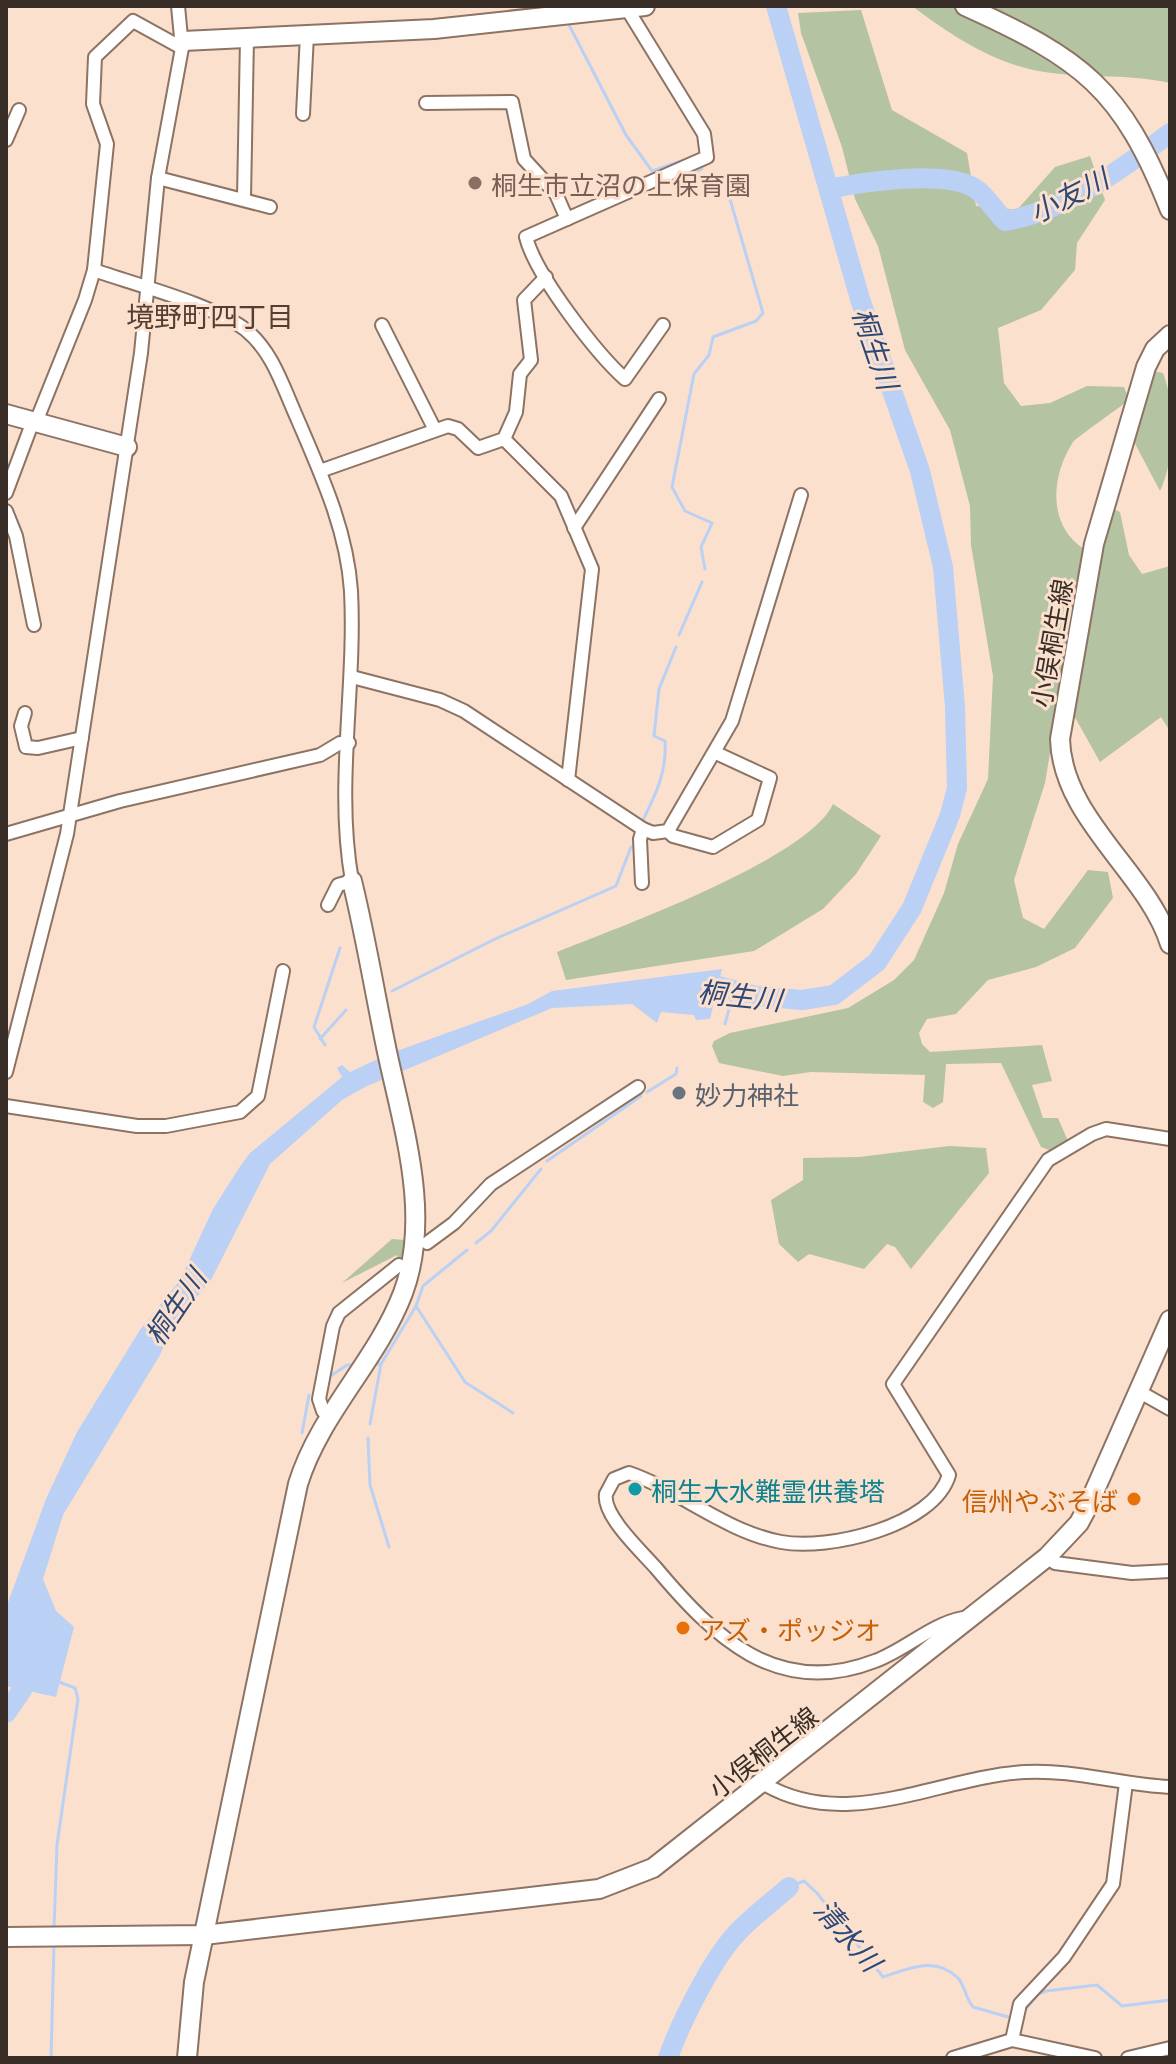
<svg xmlns="http://www.w3.org/2000/svg" width="1176" height="2064" viewBox="0 0 1176 2064" font-family="Literata,'Noto Sans JP',serif">
	<style>
		.green { fill: #b4c3a1 }
		.water { fill: #bad0f4 }
		.lines { fill: none; stroke-linecap: round; stroke-linejoin: round }
		.stream { stroke: #bad0f4; stroke-width: 3 }
		.river { stroke: #bad0f4; stroke-width: 20 }
		.street-casing { stroke: #8c7363; stroke-width: 16 }
		.secondary-casing { stroke: #8c7363; stroke-width: 22 }
		.street { stroke: #fff; stroke-width: 12 }
		.secondary { stroke: #fff; stroke-width: 18 }
		.education-dot { fill: #8d6e63; stroke: #fce0ce; stroke-width: 3 }
		.worship-dot { fill: #6b7280; stroke: #fce0ce; stroke-width: 3 }
		.culture-dot { fill: #0f9aa8; stroke: #fce0ce; stroke-width: 3 }
		.food-dot { fill: #e8710a; stroke: #fce0ce; stroke-width: 3 }
		.labels { text-anchor: middle; dominant-baseline: central; stroke-width: 6; stroke-linejoin: round; paint-order: stroke }
		.education-label { font-size: 26px; fill: #785e54; stroke: #fce0ce; text-anchor: start }
		.street-label { font-size: 26px; fill: #392e27; stroke: #fce0ce }
		.worship-label { font-size: 26px; fill: #5b616d; stroke: #fce0ce; text-anchor: start }
		.culture-label { font-size: 26px; fill: #0d838f; stroke: #fce0ce; text-anchor: start }
		.food-label { font-size: 26px; fill: #c56008; stroke: #fce0ce; text-anchor: end }
		.water-label { font-size: 28px; font-style: italic; fill: #2c4877; stroke: #fce0ce }
		.neighbourhood-label { font-size: 28px; fill: #543e2f; stroke: #fce0ce }
	</style>
	<rect width="100%" height="100%" fill="#fce0ce"/>
	<g class="green">
		<path d="M912 6H1170V83C1125 73 1078 79 1033 70 988 60 948 33 912 6Z"/>
		<path d="M861 10 892 110 967 153 976 206 1017 210 1055 167 1090 156 1105 200 1077 243 1075 270 1041 310 998 328 1004 383 1021 406 1050 403 1087 386 1124 387 1129 400C1120 407 1076 438 1073 442 1051 476 1047 525 1084 549L1045 783 1014 880 1023 918 1044 929 1088 870 1108 872 1113 898 1075 948 1036 967 988 980 956 1014 927 1019 919 1033 922 1044 930 1052 1042 1045 1052 1081 1032 1085 1043 1118H1058L1068 1141 1054 1152 1041 1147 1001 1063 946 1064 943 1102 933 1108 923 1102 925 1075 811 1072 783 1076 719 1063 712 1046 714 1041 730 1033 848 1008 894 980 914 960 944 893 958 844 988 779 993 676 971 545 970 506 950 430 905 350 878 246 855 199 842 147 801 33 798 13Z"/>
		<path d="M1153 371 1163 373C1176 407 1175 459 1160 491L1132 438Z"/>
		<path d="M1111 508 1120 512 1129 555 1142 574 1170 566V731L1161 717 1100 762 1072 712Z"/>
		<path d="M833 804 881 836 856 874 823 909 754 951 566 980 557 952C617 928 808 859 833 804Z"/>
		<path d="M949 1146 986 1148 989 1173 911 1269 895 1247 887 1244 864 1269 809 1254 798 1262 779 1244 771 1200 803 1180V1158L859 1157Z"/>
		<path d="M392 1239 405 1240 399 1269 397 1255 342 1283Z"/>
	</g>
	<path class="water" d="M722 969 710 1019 696 1020 694 1015 661 1012 657 1023 632 1004 552 1008 367 1086 342 1100 270 1164 211 1280 173 1325 160 1355 63 1515 43 1579 56 1611 74 1627 56 1697 6 1686V1608L46 1499 77 1432 140 1330 180 1280 213 1209 239 1168 250 1153 342 1077 337 1068 342 1065 350 1072 391 1053 528 1004 552 991Z"/>
	<g class="lines">
		<g class="stream">
			<path d="M567 21 626 135 652 171 687 159"/>
			<path d="M697 172 702 169"/>
			<path d="M705 569 701 547 712 523 685 511 672 487 694 374 709 355 713 337 756 321 763 313 723 175"/>
			<path d="M679 635 702 582"/>
			<path d="M643 820C656 794 667 771 665 741L654 736 659 689 676 647"/>
			<path d="M392 991 495 939 616 886 631 847"/>
			<path d="M725 1024 734 990"/>
			<path d="M320 1039 346 1010"/>
			<path d="M325 1045 314 1027 340 948"/>
			<path d="M647 1092 676 1074 677 1068"/>
			<path d="M547 1161 641 1096"/>
			<path d="M476 1243 491 1231 541 1169"/>
			<path d="M416 1306 465 1382 513 1413"/>
			<path d="M375 1364H381L416 1306 423 1286 467 1250"/>
			<path d="M329 1377 347 1365H355"/>
			<path d="M370 1424 381 1364"/>
			<path d="M302 1433 309 1395"/>
			<path d="M368 1438 370 1485 389 1547"/>
			<path d="M789 1887 804 1881 817 1893 883 1977C908 1969 935 1955 958 1978 965 1986 966 1999 973 2007L1008 2017"/>
			<path d="M54 1928 57 1845 78 1699 75 1688 59 1682"/>
			<path d="M1025 2010 1038 1994 1046 1991 1097 1985 1122 2006 1170 2000"/>
			<path d="M51 2058 54 1944"/>
		</g>
		<g class="river">
			<path d="M829 189C862 182 946 169 976 189 986 196 996 212 1005 221 1065 211 1122 169 1170 133"/>
			<path d="M692 989 718 986 756 996 802 1000 834 995 877 962 912 908 950 815 957 788 955 707 943 567 920 471 860 299 776 6"/>
			<path d="M6 1713 22 1690 17 1663"/>
			<path d="M668 2058C680 2024 712 1959 737 1933 753 1916 772 1902 789 1887"/>
		</g>
		<g class="street-casing">
			<g id="street">
				<path d="M626 7 704 134 707 157 526 237C535 274 596 353 625 379L663 325"/>
				<path d="M426 103 512 102 524 159 556 194 567 219"/>
				<path d="M303 114 307 35"/>
				<path d="M6 140 19 110"/>
				<path d="M158 178 270 207"/>
				<path d="M244 198 247 38"/>
				<path d="M94 270C136 285 212 304 246 330 273 352 283 387 297 418 321 474 347 530 351 591 356 688 335 786 352 881L338 885 328 905"/>
				<path d="M382 325 434 428"/>
				<path d="M36 422 85 300 94 270 107 144 93 104 95 57 133 21 182 48"/>
				<path d="M504 439 561 496 592 569 568 780"/>
				<path d="M320 471 448 426 458 429 478 448 504 439 516 412 520 374 531 360 524 300 546 277"/>
				<path d="M6 493 33 421"/>
				<path d="M6 511 16 536 34 625"/>
				<path d="M574 528 659 399"/>
				<path d="M352 677 440 700 464 711 643 829 653 833 668 831 732 721 801 495"/>
				<path d="M25 713 21 726 26 747 38 748 82 738"/>
				<path d="M668 831 673 836 713 847 758 820 770 778 716 753"/>
				<path d="M6 834 120 801 320 755 340 743H349"/>
				<path d="M642 883 640 839 643 829"/>
				<path d="M6 1072 67 834 141 353 158 178 182 48 178 6"/>
				<path d="M6 1106 137 1126H166L240 1112 258 1096 283 971"/>
				<path d="M427 1243 454 1223 491 1184 638 1087"/>
				<path d="M1138 1391 1170 1409"/>
				<path d="M330 1416 323 1411 319 1399 333 1326 339 1313 399 1265"/>
				<path d="M1047 1557 1055 1563 1132 1573 1170 1571"/>
				<path d="M963 1618C931 1624 905 1650 875 1661 777 1699 714 1637 656 1568 642 1552 602 1515 606 1494L614 1479 629 1473C681 1491 726 1532 781 1542 828 1551 934 1526 949 1475L893 1384 1048 1160 1092 1134 1106 1129 1170 1139"/>
				<path d="M764 1784C848 1833 938 1777 1025 1772 1073 1769 1122 1785 1170 1787"/>
				<path d="M1012 2040 1020 2004 1064 1957 1113 1884 1126 1783"/>
				<path d="M953 2058 1012 2040 1095 2058"/>
				<path d="M1128 2058 1170 2048"/>
			</g>
		</g>
		<g class="secondary-casing">
			<g id="secondary">
				<path d="M965 6C1082 59 1122 88 1170 210"/>
				<path d="M183 41 434 29 645 6"/>
				<path d="M1170 335 1155 349 1146 367 1094 544 1060 739C1062 819 1148 873 1170 944"/>
				<path d="M6 414 127 447"/>
				<path d="M6 1937 204 1935 599 1889 653 1868 1047 1557 1079 1523 1087 1508 1170 1320"/>
				<path d="M187 2058 194 1982 298 1484C320 1413 377 1361 403 1293 433 1213 401 1122 385 1042 374 988 365 934 352 881"/>
			</g>
		</g>
		<use href="#street" class="street"/>
		<use href="#secondary" class="secondary"/>
	</g>
	<circle class="education-dot" cx="475" cy="183" r="8"/>
	<circle class="worship-dot" cx="679" cy="1093" r="8"/>
	<circle class="culture-dot" cx="635" cy="1489" r="8"/>
	<g class="food-dot">
		<circle cx="1134" cy="1499" r="8"/>
		<circle cx="683" cy="1628" r="8"/>
	</g>
	<g class="labels">
		<g class="education-label">
			<text x="491" y="183">桐生市立沼の上保育園</text>
		</g>
		<g class="street-label">
			<text transform="translate(1050 643) rotate(-80)">小俣桐生線</text>
			<text transform="translate(762 1751) rotate(-38)">小俣桐生線</text>
		</g>
		<g class="worship-label">
			<text x="695" y="1093">妙力神社</text>
		</g>
		<g class="culture-label">
			<text x="651" y="1489">桐生大水難霊供養塔</text>
		</g>
		<g class="food-label">
			<text x="1118" y="1499">信州やぶそば</text>
			<text x="699" y="1628" text-anchor="start">アズ・ポッジオ</text>
		</g>
		<g class="water-label">
			<text transform="translate(1068 194) rotate(-27)">小友川</text>
			<text transform="translate(877 348) rotate(71)">桐生川</text>
			<text transform="translate(740 994) rotate(6)">桐生川</text>
			<text transform="translate(174 1306) rotate(-56)">桐生川</text>
			<text transform="translate(849 1934) rotate(49)">清水川</text>
		</g>
		<g class="neighbourhood-label">
			<text x="210" y="315">境野町四丁目</text>
		</g>
	</g>
	<rect width="1176" height="2064" fill="none" stroke="#392e27" stroke-width="16"/>
</svg>
